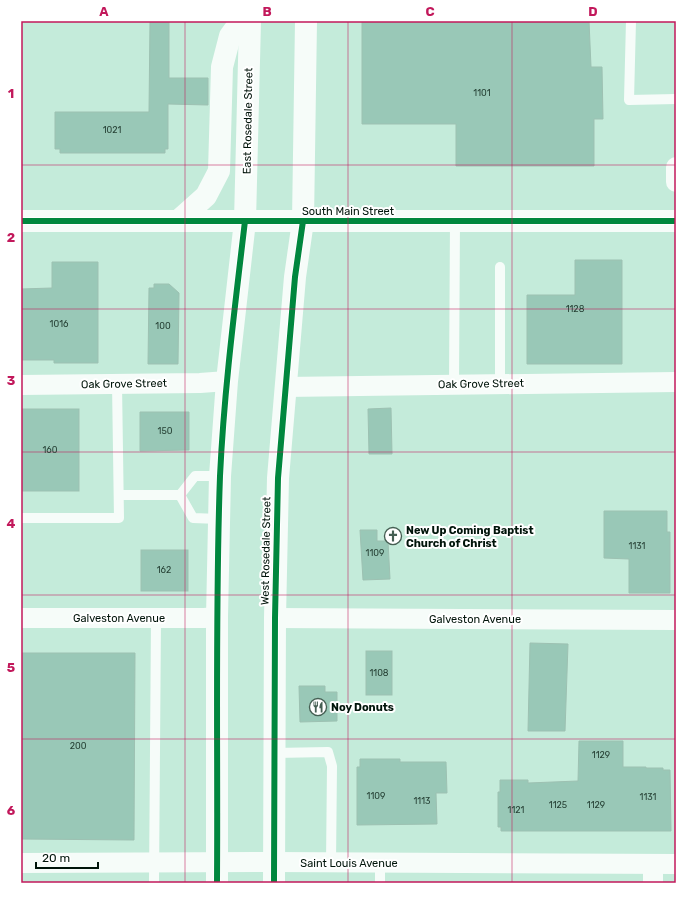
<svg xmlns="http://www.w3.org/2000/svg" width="697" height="904" viewBox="0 0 697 904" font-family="Rubik,sans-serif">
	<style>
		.building { fill: #99c8b7; stroke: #9dc1b2 }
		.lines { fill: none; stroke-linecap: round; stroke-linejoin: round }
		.lane { stroke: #f6fcf9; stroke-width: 10 }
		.street { stroke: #f6fcf9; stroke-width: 20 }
		.secondary { stroke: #f6fcf9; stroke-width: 22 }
		.cycleway-casing { stroke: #fff; stroke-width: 8 }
		.cycleway { stroke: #00873e; stroke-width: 6 }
		.grid { fill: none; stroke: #c2185b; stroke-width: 1; stroke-opacity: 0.55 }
		.labels { text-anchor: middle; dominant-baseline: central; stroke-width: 4; stroke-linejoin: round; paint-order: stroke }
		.number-label { font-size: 9px; fill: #264135 }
		.street-label { font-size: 11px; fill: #00140a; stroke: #fff }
		.poi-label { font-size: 11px; font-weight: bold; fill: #00140a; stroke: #fff; text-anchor: start }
		.neatline { fill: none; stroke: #c2185b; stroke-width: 1.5 }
		.grid-label { font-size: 13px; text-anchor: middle; font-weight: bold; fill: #c2185b }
	</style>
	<rect width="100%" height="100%" fill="#c4ebda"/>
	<g class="building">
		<path d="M150 21H169V78H208V105L168 104V149H165V153H60V149H55V112H149Z"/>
		<path d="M362 21H589L591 67H602L603 119H594V166H456V124H362Z"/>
		<path d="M575 260H622V364H527V295H575Z"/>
		<path d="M52 262H98V363H54V360H21V289L52 288Z"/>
		<path d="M154 284H169L179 293 178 364H148L149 288H154Z"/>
		<path d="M391 408 392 454H369L368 409Z"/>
		<rect x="21" y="409" width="58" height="82"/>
		<path d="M140 412H189V450L140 451Z"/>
		<path d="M604 511H667V532H670V593H629V559L604 558Z"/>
		<path d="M360 530H377V541H388L390 579 363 580Z"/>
		<rect x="141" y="550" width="47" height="41"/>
		<path d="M530 643 568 644 565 731H528Z"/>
		<rect x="366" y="651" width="26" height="44"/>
		<path d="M21 653H135L134 840 21 839Z"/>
		<path d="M299 686H325V692H337V721L300 722Z"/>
		<path d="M579 741H623V767H646V768H663V770H670L671 831H501V827H498V792H500V780H528V783L578 781Z"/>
		<path d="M360 759H400V762H446L447 793H436L437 824 357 825V767H360Z"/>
	</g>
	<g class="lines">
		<g class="lane">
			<path d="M631 21 629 100 676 99"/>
			<path d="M500 267V384"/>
			<path d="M454 385 455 221"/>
			<path d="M119 495H180"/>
			<path d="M21 518H119L117 384"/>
			<path d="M219 519 193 518 180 495 195 476H220"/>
			<path d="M275 753 328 752 332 766 331 863"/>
			<path d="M380 863V883"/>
			<path d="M154 883 156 618"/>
		</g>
		<g class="street">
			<path d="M676 167V182"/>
			<path d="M21 385 200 383 227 381"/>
			<path d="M285 387 676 382"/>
			<path d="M21 618H204L217 617"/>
			<path d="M275 618 676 620"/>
			<path d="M21 863 274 862 676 864"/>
			<path d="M653 883V865"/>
		</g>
		<g class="secondary">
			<path d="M21 221H676"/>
			<path d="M178 221 206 196 219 171 222 67 230 36 241 21"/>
			<path d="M217 883V617L220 476 227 381 245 221 250 21"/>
			<path d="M274 883 275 618 278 478 295 277 303 221 306 21"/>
		</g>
		<g class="cycleway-casing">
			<g id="cycleway">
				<path d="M21 221H676"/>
				<path d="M217 883C218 748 215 612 220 476 224 391 235 306 245 221"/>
				<path d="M274 883 275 618 278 478 295 277 303 221"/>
			</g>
		</g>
		<use href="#cycleway" class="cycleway"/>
	</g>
	<path class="grid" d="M185 21V883M348 21V883M512 21V883M21 165H676M21 309H676M21 452H676M21 595H676M21 739H676"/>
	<defs>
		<g id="church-ring" transform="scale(0.9)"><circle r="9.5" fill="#fff" stroke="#455f53" stroke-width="1.5"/><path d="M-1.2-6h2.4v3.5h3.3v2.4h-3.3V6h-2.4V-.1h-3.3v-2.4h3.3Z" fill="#455f53"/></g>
		<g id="restaurant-ring" transform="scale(0.9)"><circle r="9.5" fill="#fff" stroke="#455f53" stroke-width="1.5"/><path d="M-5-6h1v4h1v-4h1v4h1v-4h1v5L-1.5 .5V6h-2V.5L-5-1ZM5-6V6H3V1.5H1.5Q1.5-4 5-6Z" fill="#455f53"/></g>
	</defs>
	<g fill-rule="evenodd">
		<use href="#church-ring" x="393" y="536"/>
		<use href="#restaurant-ring" x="318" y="707"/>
	</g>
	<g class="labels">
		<g class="number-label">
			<text x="482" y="93">1101</text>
			<text x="112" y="130">1021</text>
			<text x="575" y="309">1128</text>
			<text x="59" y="324">1016</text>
			<text x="163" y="326">100</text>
			<text x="165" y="431">150</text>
			<text x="50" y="450">160</text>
			<text x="637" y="546">1131</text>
			<text x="375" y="553">1109</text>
			<text x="164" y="570">162</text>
			<text x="379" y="673">1108</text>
			<text x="78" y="746">200</text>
			<text x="601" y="755">1129</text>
			<text x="376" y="796">1109</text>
			<text x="648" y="797">1131</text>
			<text x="422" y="801">1113</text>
			<text x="558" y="805">1125</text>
			<text x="596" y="805">1129</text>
			<text x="516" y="810">1121</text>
		</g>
		<g class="street-label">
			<text transform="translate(248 121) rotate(-89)">East Rosedale Street</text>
			<text x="348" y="211">South Main Street</text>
			<text transform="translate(124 384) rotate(-1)">Oak Grove Street</text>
			<text transform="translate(481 384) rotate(-1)">Oak Grove Street</text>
			<text transform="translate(266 551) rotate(-89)">West Rosedale Street</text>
			<text x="119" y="618">Galveston Avenue</text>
			<text x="475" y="619">Galveston Avenue</text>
			<text x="349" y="863">Saint Louis Avenue</text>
		</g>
		<g class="poi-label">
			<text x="406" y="530">New Up Coming Baptist<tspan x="406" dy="13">Church of Christ</tspan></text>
			<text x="331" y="707">Noy Donuts</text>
		</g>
	</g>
	<rect width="697" height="904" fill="none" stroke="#ffffff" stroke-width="44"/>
	<path d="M36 862v6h62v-6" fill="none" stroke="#00140a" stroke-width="2"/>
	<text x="42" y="862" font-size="12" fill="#00140a" stroke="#ffffff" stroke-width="3" paint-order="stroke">20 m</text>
	<rect x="22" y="22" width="653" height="860" class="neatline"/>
	<g class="grid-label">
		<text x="104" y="16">A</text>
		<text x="267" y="16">B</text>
		<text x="430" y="16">C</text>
		<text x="593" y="16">D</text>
		<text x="11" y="98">1</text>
		<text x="11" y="242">2</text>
		<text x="11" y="385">3</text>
		<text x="11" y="528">4</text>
		<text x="11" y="672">5</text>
		<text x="11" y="815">6</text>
	</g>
</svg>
